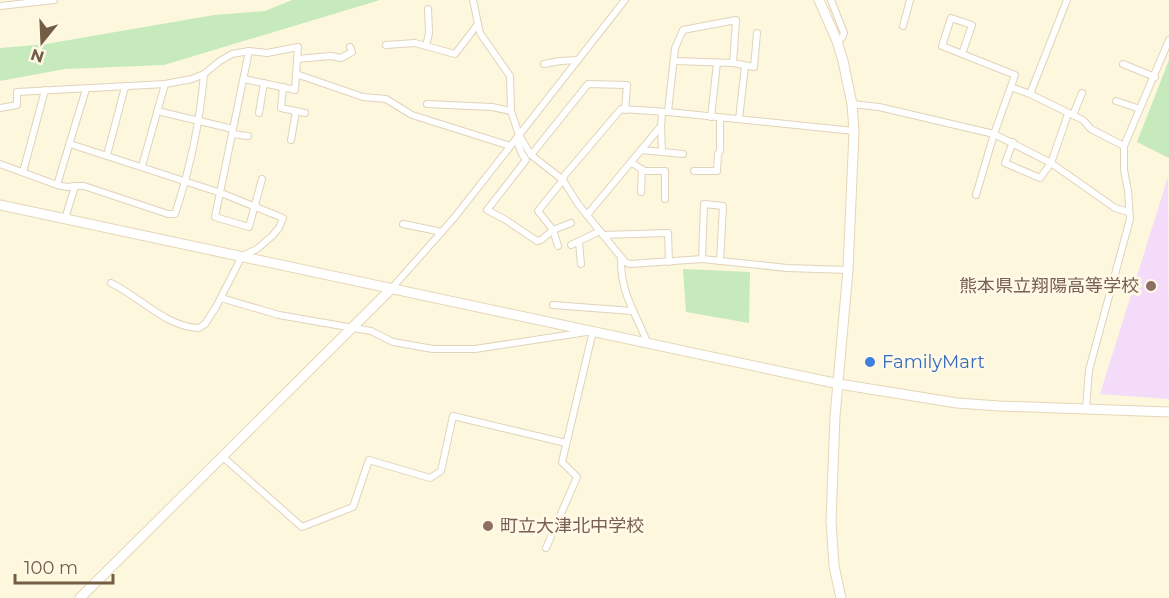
<svg xmlns="http://www.w3.org/2000/svg" width="1169" height="598" viewBox="0 0 1169 598" font-family="Montserrat,'Noto Sans JP',sans-serif">
	<style>
		.education { fill: #f3dbf9 }
		.green { fill: #c6eabc }
		.lines { fill: none; stroke-linecap: round; stroke-linejoin: round }
		.street-casing { stroke: #e1d3ba; stroke-width: 8 }
		.secondary-casing { stroke: #e6d6b7; stroke-width: 11 }
		.street { stroke: #fff; stroke-width: 6 }
		.secondary { stroke: #fff; stroke-width: 9 }
		.education-dot { fill: #8d6e63; stroke: #fff9e5; stroke-width: 2 }
		.shop-dot { fill: #3f7fe0; stroke: #fff9e5; stroke-width: 2 }
		.labels { text-anchor: middle; dominant-baseline: central; stroke-width: 6; stroke-linejoin: round; paint-order: stroke }
		.education-label { font-size: 18px; fill: #785e54; stroke: #fff9e5; text-anchor: end }
		.shop-label { font-size: 18px; fill: #366cbe; stroke: #fff9e5; text-anchor: start }
	</style>
	<rect width="100%" height="100%" fill="#fdf7de"/>
	<path class="education" d="M1168 177 1169 399 1100 394Z"/>
	<g class="green">
		<path d="M292 0H380L164 65 65 69 0 81V48L46 44 214 15 265 11Z"/>
		<path d="M1169 60V158L1137 142Z"/>
		<path d="M683 269 750 272 749 323 686 312Z"/>
	</g>
	<g class="lines">
		<g class="street-casing">
			<g id="street">
				<path d="M473 0 480 33 510 76 511 111 519 135 531 155 563 180 578 204 625 262 630 264 702 259 787 268 848 270"/>
				<path d="M831 0 844 33 842 38 837 41"/>
				<path d="M1067 0 1030 94 1083 120 1091 129 1124 146"/>
				<path d="M0 6 54 0"/>
				<path d="M903 26 910 0"/>
				<path d="M386 45 415 43 455 54 478 24"/>
				<path d="M426 46 429 33 428 9"/>
				<path d="M249 51 215 217 249 227 262 179"/>
				<path d="M962 54 972 25 951 18 942 46 1015 75 994 134 976 195"/>
				<path d="M297 59 331 56 341 58 352 52 350 47"/>
				<path d="M674 61 733 63"/>
				<path d="M544 64 560 61 578 60"/>
				<path d="M1123 64 1155 77"/>
				<path d="M296 74 363 97 386 99 412 115 510 146"/>
				<path d="M283 87 281 108 305 113"/>
				<path d="M1011 87 1030 94"/>
				<path d="M1116 101 1140 109"/>
				<path d="M427 104 492 107 511 111"/>
				<path d="M852 104 879 107 994 134 1051 163 1115 208 1129 212"/>
				<path d="M0 108 17 105V92L165 84 192 79 204 74 220 61 232 54 249 51 267 53 298 47 295 90 244 79"/>
				<path d="M157 111 233 129"/>
				<path d="M668 112 675 48 683 30 736 20 733 63 754 67 757 33"/>
				<path d="M259 113 264 83"/>
				<path d="M1073 115 1082 93"/>
				<path d="M711 117 717 63"/>
				<path d="M739 119 745 66"/>
				<path d="M661 126 662 152"/>
				<path d="M232 134 248 136"/>
				<path d="M516 139 522 154 526 160 487 210 506 220 537 241 541 240 553 230 571 223"/>
				<path d="M291 140 296 111"/>
				<path d="M1013 142 1005 163 1040 178 1051 163 1068 114"/>
				<path d="M70 144 221 193 283 218 279 228 272 236 257 249 242 256 216 307 205 324 199 328C166 327 140 297 111 283"/>
				<path d="M641 150 683 154"/>
				<path d="M107 155 125 87"/>
				<path d="M531 155 588 84 627 85 625 110"/>
				<path d="M631 162 644 171H665V199"/>
				<path d="M0 164 57 185 86 89"/>
				<path d="M142 166 165 84"/>
				<path d="M694 171H717L718 154 720 151V118"/>
				<path d="M23 172 45 90"/>
				<path d="M57 185 67 187 75 186 65 219"/>
				<path d="M75 186H84L168 214H175C190 169 200 121 204 74"/>
				<path d="M641 192 642 169"/>
				<path d="M587 215 661 126 662 113"/>
				<path d="M403 224 442 232"/>
				<path d="M603 235 668 233 669 262"/>
				<path d="M579 242 581 264"/>
				<path d="M571 245 600 231"/>
				<path d="M558 246 553 230 538 211 563 180 564 176 621 109 668 112 854 131"/>
				<path d="M702 259 704 204 723 206 720 261"/>
				<path d="M621 260C621 295 635 311 647 342"/>
				<path d="M391 289 454 218 625 0"/>
				<path d="M221 298 279 315 371 331 393 342 433 349H475L593 331 562 462 577 477 546 548"/>
				<path d="M553 305 632 311"/>
				<path d="M1086 409 1089 370 1130 219 1128 191 1124 170V146L1169 40"/>
				<path d="M223 457 302 527 353 507 369 460 430 478 441 471 453 416 566 443"/>
			</g>
		</g>
		<g class="secondary-casing">
			<g id="secondary">
				<path d="M819 0 837 41 843 61 852 104 854 131 848 270 835 416 831 521 834 566 841 598"/>
				<path d="M0 205 839 384 957 403 999 406 1169 412"/>
				<path d="M80 598 391 289"/>
			</g>
		</g>
		<use href="#street" class="street"/>
		<use href="#secondary" class="secondary"/>
	</g>
	<g class="education-dot">
		<circle cx="1151" cy="286" r="6"/>
		<circle cx="488" cy="526" r="6"/>
	</g>
	<circle class="shop-dot" cx="870" cy="362" r="6"/>
	<g class="labels">
		<g class="education-label">
			<text x="1139" y="286">熊本県立翔陽高等学校</text>
			<text x="500" y="526" text-anchor="start">町立大津北中学校</text>
		</g>
		<g class="shop-label">
			<text x="882" y="362">FamilyMart</text>
		</g>
	</g>
	<g transform="translate(42 42) rotate(198)" stroke="#fff9e5" stroke-width="4.5" paint-order="stroke">
	<path d="M0-4.5L10 22L0 15L-10 22Z" fill="#735e45"/>
	<text y="-9" font-size="16" font-weight="bold" text-anchor="middle" fill="#735e45">N</text>
	</g>
	<path d="M15 574v9h98v-9" fill="none" stroke="#735e45" stroke-width="3"/>
	<text x="24" y="574" font-size="18" fill="#735e45" stroke="#fff9e5" stroke-width="4.5" paint-order="stroke">100 m</text>
</svg>
